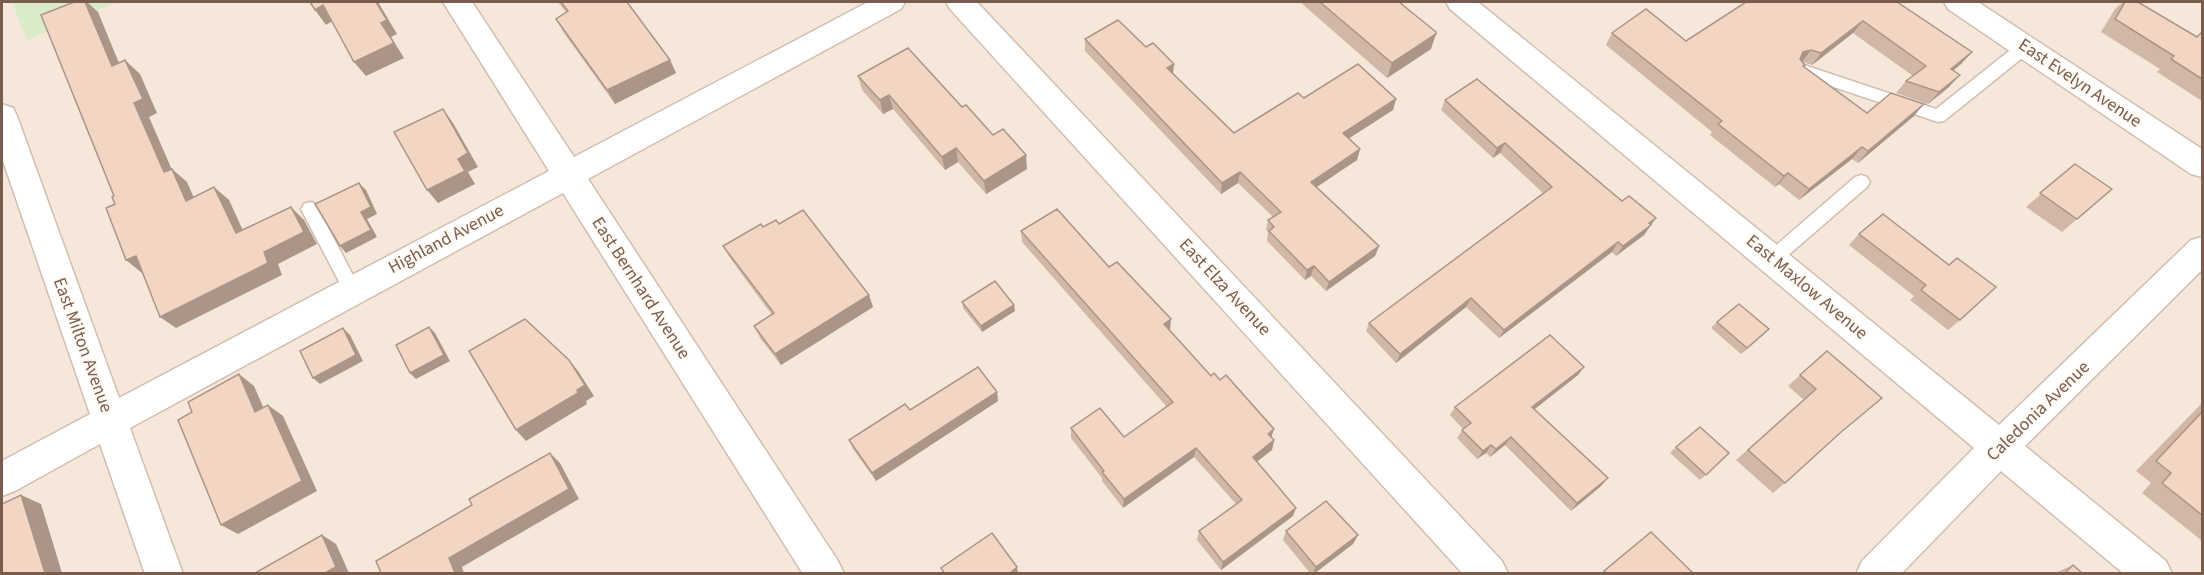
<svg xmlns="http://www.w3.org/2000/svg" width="2204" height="575" viewBox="0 0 2204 575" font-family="'Source Sans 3',sans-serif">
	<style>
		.residential { fill: #f5e8da }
		.green { fill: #d8ecc9 }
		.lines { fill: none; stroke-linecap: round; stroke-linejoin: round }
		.service-casing { stroke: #d1beb0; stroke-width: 3 }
		.minor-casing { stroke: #d1beb0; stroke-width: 3 }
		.service { fill: #fff; fill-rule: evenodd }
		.minor { fill: #fff; fill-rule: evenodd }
		.wall { fill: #d1b7a8 }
		.shaded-wall { fill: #aa9588 }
		.building { fill: #f3d5c3; stroke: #aa9588; stroke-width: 1.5 }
		.labels { text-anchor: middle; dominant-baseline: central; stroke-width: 4.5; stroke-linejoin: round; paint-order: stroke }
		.street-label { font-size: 18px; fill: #7a5c4d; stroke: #fffaf3 }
	</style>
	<rect width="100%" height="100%" fill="#fdf6ec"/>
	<rect class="residential" x="2" y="2" width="2200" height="571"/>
	<path class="green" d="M12 2H117L27 40Z"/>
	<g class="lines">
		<g class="service-casing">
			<g id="service">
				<path d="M2025 41 2031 43 2033 47 2031 51 1944 121 1938 122 1795 74 1793 70 1795 66 1801 64 1936 109 2019 43Z"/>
				<path d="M1861 175 1867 177 1870 182 1867 187 1778 264 1772 266 1766 264 1763 259 1766 254 1855 177Z"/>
				<path d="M310 202 316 204 358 285 361 290 358 295 352 298 346 295 301 209 304 204Z"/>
			</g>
		</g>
		<g class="minor-casing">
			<g id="minor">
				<path d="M443 2H472L574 157 868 2H905L901 9 588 179 838 561 844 574H803L563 193 130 428 183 574H145L100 444 15 491 2 496V461L90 414 2 158V104L13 108 17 116 119 398 549 171Z"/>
				<path d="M946 2H977L1502 561 1508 574H1463L950 9Z"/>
				<path d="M1446 2H1478L1999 425 2191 240 2202 237V270L2025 446 2166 561 2172 574H2124L2001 471 1901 574H1856L1862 561 1974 448 1450 9Z"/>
				<path d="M1944 2H1978L2202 149V177L2191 174 1948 9Z"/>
			</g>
		</g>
		<use href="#service" class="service"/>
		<use href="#minor" class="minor"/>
	</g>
	<g class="wall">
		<path d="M558 2H627L670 60 676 73 615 104 564 33 556 19 566 12Z"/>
		<path d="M1300 2H1399L1431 49 1387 78Z"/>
		<path d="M1897 2 1972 52 1961 64 1953 71 1949 87 1928 104 1896 93 1906 81 1913 76 1853 33 1812 65 1803 62 1804 67 1867 113 1914 116 1858 163 1852 159 1799 200 1779 184 1775 187 1710 135 1712 132 1606 45 1612 33 1686 41Z"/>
		<path d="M2123 2H2138L2197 37 2202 32V101L2157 72 2160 69 2101 32 2115 9Z"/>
		<path d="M1085 39 1173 73 1234 133 1304 98 1396 99 1393 110 1348 139 1360 149 1357 160 1317 187 1379 246 1375 256 1326 291 1311 276 1305 280 1267 241 1268 232 1266 230 1268 220 1273 217 1238 183 1221 194 1085 51Z"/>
		<path d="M858 76 962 107 993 135 1027 169 986 194 958 162 945 170 893 109 883 114 862 90Z"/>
		<path d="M1445 100 1622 201 1656 218 1644 235 1616 256 1612 252 1499 338 1466 307 1396 363 1366 331 1369 323 1543 193 1500 153 1493 158 1441 110Z"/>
		<path d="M2075 164 2077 219 2062 232 2026 207Z"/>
		<path d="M779 224 873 307 781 365 760 338 754 326 772 315 730 258 723 246 763 227Z"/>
		<path d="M1021 231 1109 267 1170 330 1211 376 1274 440 1272 450 1256 462 1293 516 1221 570 1197 540 1199 531 1236 504 1194 457 1123 508 1102 481V478L1071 438V428L1124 437 1167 407 1022 242Z"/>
		<path d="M1859 234 1949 265 1960 320 1948 330 1910 300 1914 296 1849 245Z"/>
		<path d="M962 302 1015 311 982 332 963 308Z"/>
		<path d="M1717 322 1763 335 1741 354 1711 328Z"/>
		<path d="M1827 351 1840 433 1785 483 1773 493 1736 460 1804 400 1788 386Z"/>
		<path d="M1584 367 1578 375 1534 409 1601 486 1571 511 1505 445 1490 457 1486 453 1477 459 1457 438 1463 429 1450 415 1455 407Z"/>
		<path d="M997 392 998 401 876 481 853 449 849 440 910 410Z"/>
		<path d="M2202 403V539L2201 540 2142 493 2151 483 2136 471Z"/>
		<path d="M1676 447 1729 453 1700 480 1670 453Z"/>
		<path d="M1286 531 1358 535 1353 544 1315 573H1310L1283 540Z"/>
		<path d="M2073 565 2082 573H2055Z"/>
	</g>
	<g class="shaded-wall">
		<path d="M85 2H87L98 12 126 80 112 66Z"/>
		<path d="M376 2H378L397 34 391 37 404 58 366 76 354 62 381 23Z"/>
		<path d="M323 5 334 20 326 25 315 10Z"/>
		<path d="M1863 21 1853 33 1812 65 1821 53Z"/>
		<path d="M1436 34 1431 49 1387 78 1392 63Z"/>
		<path d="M1811 50 1802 62 1794 64 1803 52Z"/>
		<path d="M1972 52 1961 64 1940 81 1951 69Z"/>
		<path d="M125 60 140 74 157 113 149 117 179 186 164 172 134 103Z"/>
		<path d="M670 60 676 73 615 104 607 90Z"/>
		<path d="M1174 64 1173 75 1167 68Z"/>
		<path d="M1960 75 1949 87 1928 104 1939 92Z"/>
		<path d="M889 95 893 109 883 114 880 100Z"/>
		<path d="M1396 99 1393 110 1340 144 1343 133Z"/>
		<path d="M1924 104 1914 116 1858 163 1868 151Z"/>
		<path d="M443 109 453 123 478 167 468 172 475 184 438 203 427 190 458 159Z"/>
		<path d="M1505 143 1500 153 1493 158 1497 148Z"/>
		<path d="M1862 147 1852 159 1799 200 1809 189Z"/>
		<path d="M956 148 958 162 945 170 942 157Z"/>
		<path d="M1360 149 1357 160 1309 192 1311 182Z"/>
		<path d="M1026 155 1027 169 986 194 984 181Z"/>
		<path d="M172 169 187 182 201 214 186 201Z"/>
		<path d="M1240 172 1238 183 1221 194 1222 183Z"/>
		<path d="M1788 173 1779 184 1775 187 1784 176Z"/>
		<path d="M359 183 366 190 377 214 367 219 377 237 346 253 340 246 361 212Z"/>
		<path d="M214 187 229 200 250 246 236 233Z"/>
		<path d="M291 207 304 220 317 244 278 264 282 275 176 328 160 317 264 252Z"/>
		<path d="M1656 218 1644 235 1616 256 1623 246Z"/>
		<path d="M1618 242 1612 252 1499 338 1504 330Z"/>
		<path d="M1379 246 1375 256 1326 291 1329 282Z"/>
		<path d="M136 256 152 268 142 273 126 260Z"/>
		<path d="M1314 266 1311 276 1305 280 1307 270Z"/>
		<path d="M869 295 873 307 781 365 775 354Z"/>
		<path d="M1471 298 1466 307 1396 363 1400 354Z"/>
		<path d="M1014 305 1015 311 982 332 981 326Z"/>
		<path d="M1171 319 1170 330 1164 324Z"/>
		<path d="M429 327 435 333 450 361 416 379 410 373Z"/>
		<path d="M343 328 350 335 363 361 320 384 313 378Z"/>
		<path d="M1769 329 1763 335 1741 354 1747 348Z"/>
		<path d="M569 360 578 371 594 396 586 401 587 404 526 441 516 430 577 390Z"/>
		<path d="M1584 367 1578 375 1526 416 1532 407Z"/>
		<path d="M239 374 254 386 270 423 255 412Z"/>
		<path d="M997 392 998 401 876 481 872 473Z"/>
		<path d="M268 405 283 416 317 491 238 534 221 525Z"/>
		<path d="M1274 429 1271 438 1268 434Z"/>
		<path d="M1511 437 1505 445 1490 457 1496 449Z"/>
		<path d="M1274 440 1272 450 1250 467 1253 457Z"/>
		<path d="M1491 445 1486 453 1477 459 1483 451Z"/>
		<path d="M1196 448 1194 457 1123 508 1124 499Z"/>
		<path d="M550 453 560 463 579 499 462 567 464 573H455L449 558Z"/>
		<path d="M1608 478 1601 486 1571 511 1577 503Z"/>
		<path d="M21 495 41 504 62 573H45Z"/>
		<path d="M1296 508 1293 516 1221 570 1223 562Z"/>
		<path d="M322 535 336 544 349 573H325Z"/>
		<path d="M1358 535 1353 544 1315 573H1313L1316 567Z"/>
		<path d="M1017 567 1018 573H1010Z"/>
	</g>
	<g class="building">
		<path d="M74 2H85L112 66 125 60 143 99 134 103 164 172 172 169 186 201 214 187 236 233 291 207 304 232 264 252 268 263 160 317 136 256 126 260 106 208 115 204 112 197 114 196 41 15Z"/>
		<path d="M310 2H376L387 20 381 23 394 43 354 62 323 5 315 10Z"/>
		<path d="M561 2H627L670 60 607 90 556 19 568 11Z"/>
		<path d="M1320 2H1399L1436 32V34L1392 63Z"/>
		<path d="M1746 2H1897L1972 52 1951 69 1960 75 1939 92 1906 81 1926 66 1863 21 1821 53 1811 50 1803 52 1800 59 1805 65 1803 66 1867 113 1891 93 1924 104 1868 151 1862 147 1809 189 1788 173 1784 176 1718 124 1722 121 1612 33 1646 9 1686 41Z"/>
		<path d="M2125 2H2138L2197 37 2202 32V79L2171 59 2174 56 2115 19Z"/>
		<path d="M1118 20 1146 47 1153 43 1174 64 1167 68 1234 133 1298 93 1304 98 1358 64 1396 99 1343 133 1360 149 1311 182 1379 246 1329 282 1314 266 1307 270 1269 231 1274 227 1268 220 1281 212 1240 172 1222 183 1085 39Z"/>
		<path d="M908 48 962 107 966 105 993 135 1003 129 1026 155 984 181 956 148 942 157 889 95 880 100 858 76Z"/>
		<path d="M1477 79 1622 201 1629 196 1656 218 1649 223 1651 225 1623 246 1618 242 1504 330 1471 298 1400 354 1369 323 1552 187 1505 143 1497 148 1445 100Z"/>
		<path d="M443 109 468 153 458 159 465 171 427 190 394 132Z"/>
		<path d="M2075 164 2112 189 2077 219 2040 193Z"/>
		<path d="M359 183 371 207 361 212 371 230 340 246 315 204Z"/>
		<path d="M1057 209 1109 267 1117 262 1171 319 1164 324 1211 376 1214 373 1220 380 1226 375 1274 429 1268 434 1274 440 1253 457 1296 508 1223 562 1199 531 1242 500 1196 448 1124 499 1102 472 1104 471 1071 428 1100 408 1124 437 1173 402 1021 231Z"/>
		<path d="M803 210 869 295 775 354 754 326 774 313 723 246 761 224 763 227 776 220 779 224Z"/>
		<path d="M1883 214 1949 265 1957 258 1996 287 1960 320 1921 290 1926 285 1859 234Z"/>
		<path d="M995 281 1014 305 981 326 962 302Z"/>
		<path d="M1739 304 1769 329 1747 348 1717 322Z"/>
		<path d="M525 319 569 360 585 385 577 390 578 393 516 430 469 351Z"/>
		<path d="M429 327 444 355 410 373 396 345Z"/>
		<path d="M343 328 356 355 313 378 300 351Z"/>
		<path d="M1550 335 1584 367 1532 407 1608 478 1577 503 1511 437 1496 449 1491 445 1483 451 1462 430 1471 423 1455 407Z"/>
		<path d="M1827 351 1882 398 1840 433 1785 483 1748 450 1816 389 1800 375Z"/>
		<path d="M978 367 997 392 872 473 849 440 905 404 910 410Z"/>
		<path d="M239 374 255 412 268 405 302 481 221 525 178 420 192 412 188 402Z"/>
		<path d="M2202 412V515L2162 483 2171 473 2156 461Z"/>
		<path d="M1700 427 1729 453 1706 475 1676 447Z"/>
		<path d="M550 453 569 489 449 558 455 573H381L376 561 472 505 469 499Z"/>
		<path d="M21 495 45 573H2V504Z"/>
		<path d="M1326 501 1358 535 1316 567 1286 531Z"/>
		<path d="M1651 532 1693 573H1607L1604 571Z"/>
		<path d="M992 533 1017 567 1010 573H944L941 568Z"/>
		<path d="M322 535 336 567 325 573H255Z"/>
		<path d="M2073 565 2082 573H2065Z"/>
	</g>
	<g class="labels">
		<g class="street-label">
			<text transform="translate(2080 83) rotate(34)">East Evelyn Avenue</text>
			<text transform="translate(446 239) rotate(-28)">Highland Avenue</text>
			<text transform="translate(1225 287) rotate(47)">East Elza Avenue</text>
			<text transform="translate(1807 287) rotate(40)">East Maxlow Avenue</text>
			<text transform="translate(641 288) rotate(57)">East Bernhard Avenue</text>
			<text transform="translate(83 345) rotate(70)">East Milton Avenue</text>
			<text transform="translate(2038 411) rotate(-44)">Caledonia Avenue</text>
		</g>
	</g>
	<rect width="2204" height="575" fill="none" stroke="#7a5c4d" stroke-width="6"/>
</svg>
